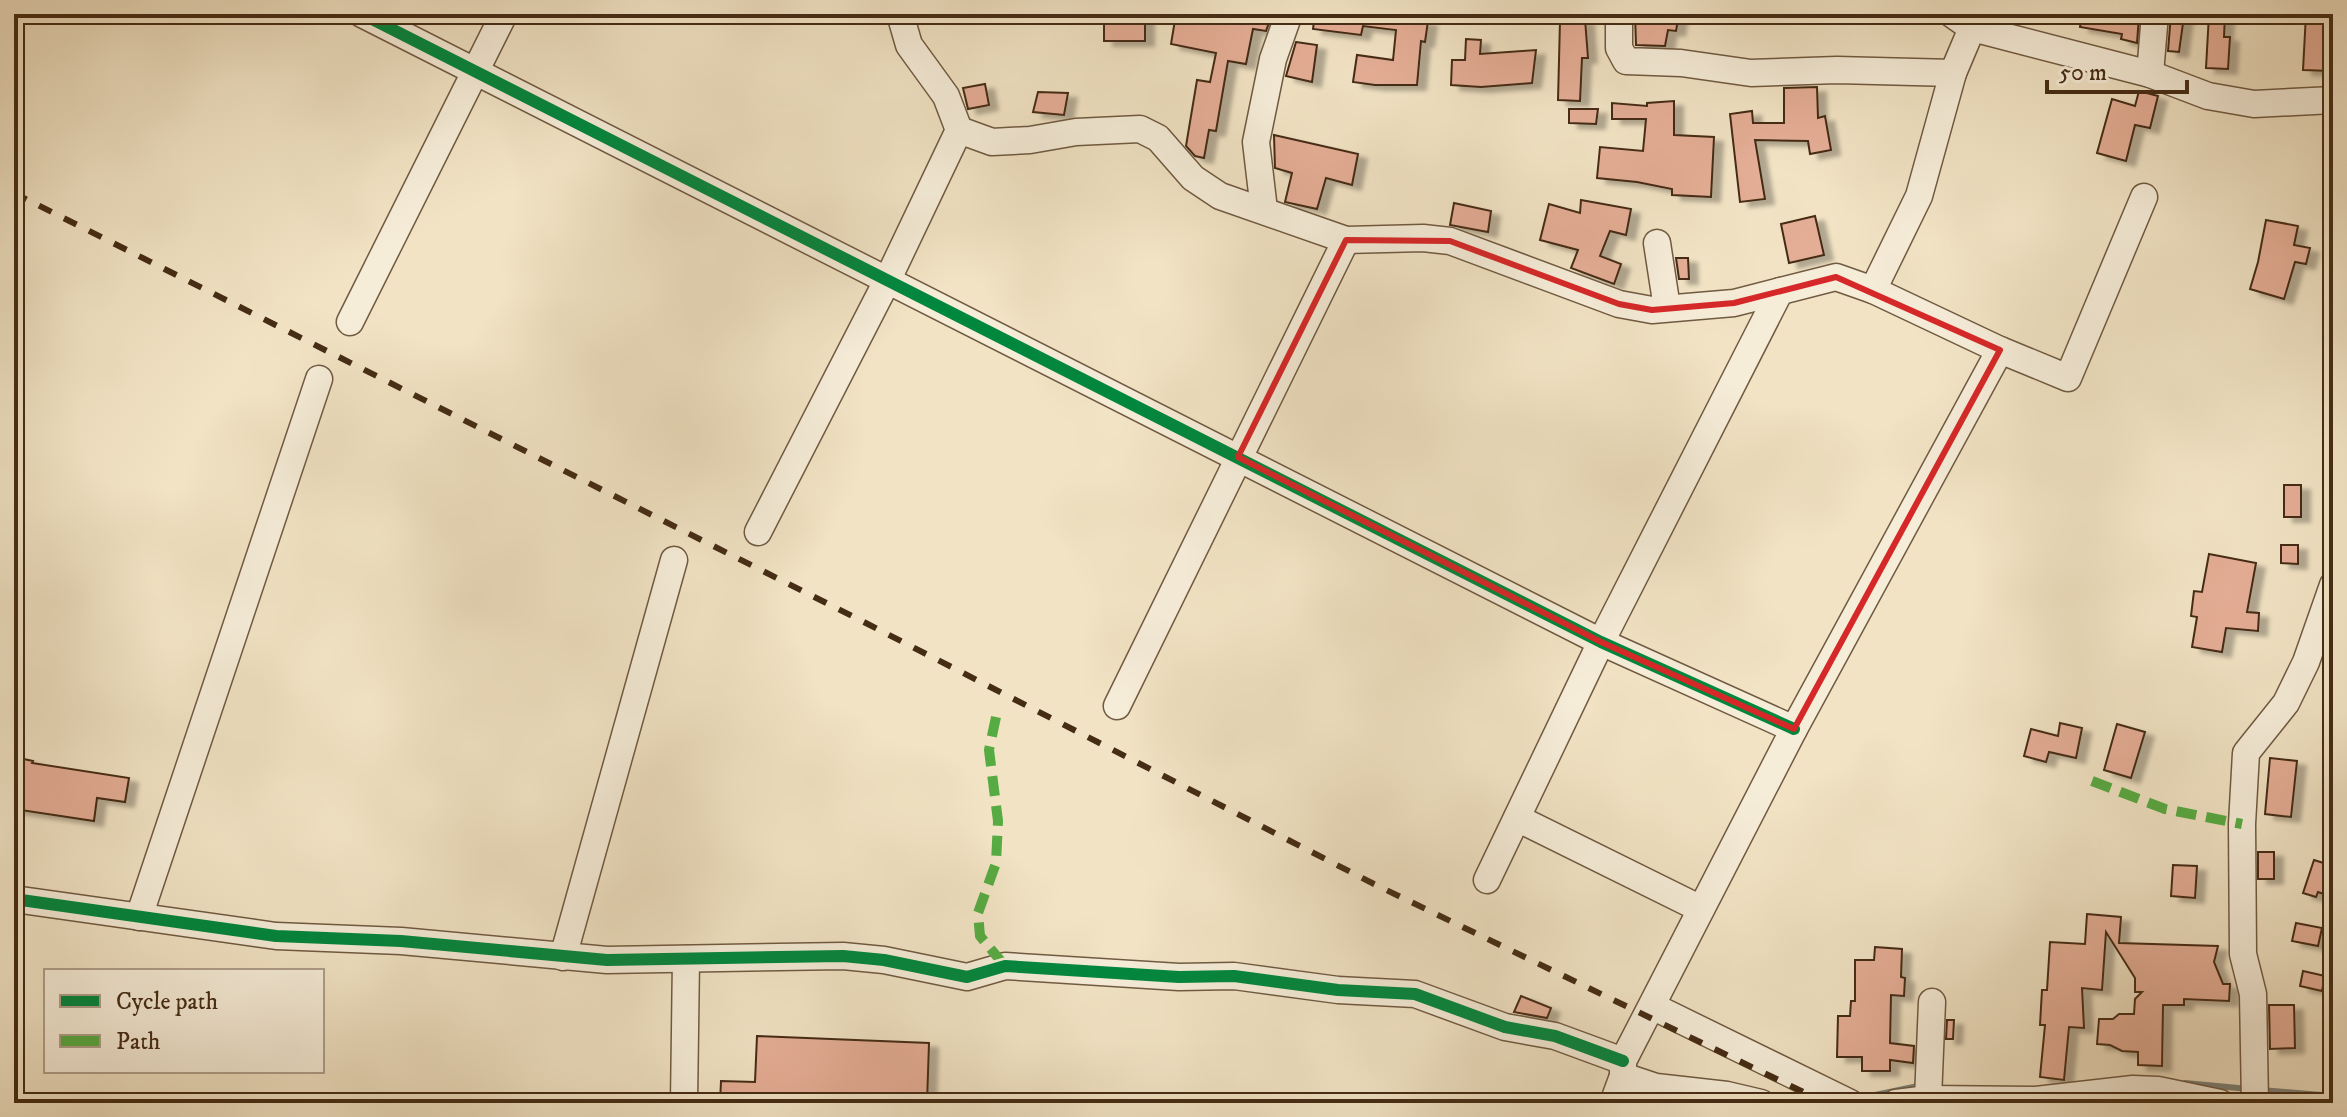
<svg xmlns="http://www.w3.org/2000/svg" width="2347" height="1117" viewBox="0 0 2347 1117" font-family="'IM FELL DW Pica',serif">
	<style>
		.lines { fill: none; stroke-linecap: round; stroke-linejoin: round }
		.stream { stroke: #7c827c; stroke-width: 6 }
		.building { fill: #e4ad95; stroke: #452c15; stroke-width: 2; filter: url(#shadow) }
		.minor-casing { stroke: #705a41; stroke-width: 29 }
		.minor { stroke: #f6edd9; stroke-width: 26 }
		.rail { stroke: #452c15; stroke-width: 6; stroke-dasharray: 14 14; stroke-linecap: butt }
		.quiet { stroke: #56ab42; stroke-width: 10; stroke-dasharray: 20 10; stroke-linecap: butt }
		.cycleway-casing { stroke: #f6edd9; stroke-width: 17 }
		.cycleway { stroke: #00873e; stroke-width: 12 }
		.marked { fill: none; stroke: #d62828; stroke-width: 6; stroke-linejoin: round }
	</style>
	<defs>
		<filter id="shadow"><feDropShadow dx="9" dy="5" stdDeviation="2" flood-color="#0004"/></filter>
	</defs>
	<rect width="100%" height="100%" fill="#f1e3c4"/>
	<filter id="stains"><feTurbulence type="fractalNoise" baseFrequency=".0025" numOctaves="4"/><feColorMatrix values="0 0 0 0 .2 0 0 0 0 .09 0 0 0 0 .02 0 0 0 .5 -.17"/></filter>
	<radialGradient id="worn" r=".72"><stop offset=".6" stop-color="#630" stop-opacity="0"/><stop offset="1" stop-color="#630" stop-opacity=".3"/></radialGradient>
	<g class="lines">
		<g class="stream">
			<path d="M2185 1083 2249 1089"/>
			<path d="M2261 1090 2333 1096"/>
			<path d="M1856 1099 1923 1085"/>
		</g>
	</g>
	<g class="building">
		<rect x="1104" y="14" width="41" height="27"/>
		<path d="M1176 14H1272L1266 31 1253 29 1246 64 1228 61 1216 131 1209 130 1204 158 1195 156 1186 146 1197 80 1210 82 1216 53 1171 44Z"/>
		<path d="M1315 14H1401L1400 19 1428 21 1425 42 1421 41 1417 85H1375L1353 82 1357 55 1393 60 1396 30 1363 26 1361 35 1313 29Z"/>
		<path d="M1635 14H1679L1676 31 1668 30 1665 46 1636 45Z"/>
		<path d="M2082 14 2139 16 2137 43 2121 39 2122 34 2080 27Z"/>
		<path d="M2171 14 2184 16 2179 52 2168 51Z"/>
		<path d="M2209 14H2225L2224 37H2230L2228 69 2206 68Z"/>
		<path d="M2306 14H2333L2331 71 2303 70Z"/>
		<path d="M1585 19 1588 58H1582L1580 101 1558 100 1560 21Z"/>
		<path d="M1466 39 1481 40 1480 54 1536 50 1532 83 1481 87 1451 85 1452 60H1465Z"/>
		<path d="M1296 42 1317 45 1312 82 1286 76Z"/>
		<path d="M985 84 989 105 968 109 963 88Z"/>
		<path d="M1817 87 1818 118 1825 116 1831 150 1810 154 1808 141 1755 140 1765 199 1740 202 1730 114 1752 111 1753 123H1784V88Z"/>
		<path d="M2139 91 2158 96 2150 128 2135 125 2126 161 2097 153 2112 99 2135 106Z"/>
		<path d="M1038 92 1068 93 1064 115 1033 112Z"/>
		<path d="M1674 101V135L1714 137 1711 197 1672 195V189L1637 182 1597 178 1600 147 1643 151 1646 119H1612V103L1647 106V103Z"/>
		<path d="M1569 109H1598L1596 124 1569 123Z"/>
		<path d="M1274 135 1358 154 1352 185 1326 178 1317 209 1285 202 1292 173 1275 168Z"/>
		<path d="M1581 200 1631 209 1626 235 1610 231 1600 256 1621 264 1614 284 1571 268 1578 250 1540 240 1549 204 1580 213Z"/>
		<path d="M1454 203 1491 211 1488 232 1450 225Z"/>
		<path d="M1815 216 1824 255 1789 263 1781 224Z"/>
		<path d="M2266 220 2298 226 2294 245 2310 248 2306 264 2295 262 2284 299 2250 289 2258 262Z"/>
		<path d="M1676 258H1688L1689 279H1679Z"/>
		<rect x="2284" y="485" width="17" height="32"/>
		<path d="M2281 545H2298V564L2281 563Z"/>
		<path d="M2209 554 2256 563 2247 612 2259 613 2258 631 2226 628 2222 652 2192 647 2197 617 2191 616 2194 591 2202 592Z"/>
		<path d="M2060 723 2082 728 2076 758 2049 752 2046 762 2024 756 2031 729 2058 736Z"/>
		<path d="M2117 724 2145 732 2131 778 2104 770Z"/>
		<path d="M14 757 33 761 32 763 129 778 125 802 97 798 94 821 14 809Z"/>
		<path d="M2270 758 2297 761 2291 817 2265 814Z"/>
		<rect x="2258" y="852" width="16" height="27"/>
		<path d="M2314 860 2333 866V897L2318 892 2316 897 2303 893Z"/>
		<path d="M2173 865 2197 866 2195 898 2171 896Z"/>
		<path d="M2087 914 2121 917 2119 943 2218 946 2214 962 2223 984H2230L2229 1001 2184 999V1005H2163L2162 1066 2138 1065V1052L2122 1051 2110 1045 2097 1044 2099 1019H2113L2119 1014H2134L2135 999 2142 992H2135V978L2106 932 2102 990 2082 988 2084 1028 2069 1027 2064 1080 2040 1077 2045 1025H2040L2042 990H2047L2050 942 2085 944Z"/>
		<path d="M2296 923 2322 928 2318 946 2292 941Z"/>
		<path d="M1875 947 1902 949 1901 977 1905 978 1904 996 1891 995 1890 1043 1914 1046 1913 1063 1890 1060V1071H1862V1057H1837L1838 1016H1850L1851 1001H1855V960H1874Z"/>
		<path d="M2303 971 2325 976 2322 991 2300 986Z"/>
		<path d="M1521 996 1551 1008 1547 1018 1514 1012Z"/>
		<path d="M2269 1005H2294L2295 1048 2270 1049Z"/>
		<path d="M1947 1020H1954L1953 1039H1946Z"/>
		<path d="M757 1036 929 1043 927 1103H720L721 1081 755 1082Z"/>
	</g>
	<g class="lines">
		<g class="minor-casing">
			<g id="minor">
				<path d="M362 14 1601 642 1794 729"/>
				<path d="M1619 14V48L1626 61 1681 63 1751 73 1837 70 1953 73"/>
				<path d="M1952 14 1972 28 2150 74 2208 96 2254 104 2333 100"/>
				<path d="M2150 74 2155 14"/>
				<path d="M959 130 992 142 1030 140 1076 132 1140 129 1158 138 1193 178 1220 196 1346 240 1423 238 1450 241 1619 304 1652 310 1734 303 1836 277 1873 290 2000 350 2068 378 2144 197"/>
				<path d="M1264 210 1256 142 1273 59 1289 14"/>
				<path d="M1657 243 1667 308"/>
				<path d="M1873 290 1919 196 1953 73 1972 28"/>
				<path d="M350 322 504 14"/>
				<path d="M758 532 888 279 959 130 946 96 909 45 900 14"/>
				<path d="M1117 706 1346 240"/>
				<path d="M1517 818 1701 909"/>
				<path d="M1487 880 1601 642 1780 291"/>
				<path d="M14 899 276 936 401 941 607 960 843 956 884 960 967 977 1005 966 1179 977 1234 976 1338 990 1415 994 1505 1027 1555 1036 1623 1061"/>
				<path d="M139 917 319 379"/>
				<path d="M563 957 674 560"/>
				<path d="M1652 1006 1850 1103"/>
				<path d="M1623 1076 1656 1087 1727 1095 1761 1103"/>
				<path d="M1928 1099 1932 1002"/>
				<path d="M684 1103 686 959"/>
				<path d="M1613 1103 1623 1076V1061L1794 729 2000 350"/>
				<path d="M1896 1103 1928 1099 2036 1100 2133 1089 2158 1090 2220 1103"/>
				<path d="M2255 1103 2253 994 2243 954 2242 824 2246 753 2286 703 2306 662 2333 585"/>
			</g>
		</g>
		<use href="#minor" class="minor"/>
		<path class="rail" d="M14 193 858 619 1374 884 1826 1103"/>
		<g class="quiet">
			<path d="M996 717 989 750 998 821 996 863 978 913 980 936 1005 966"/>
			<path d="M2092 781 2165 809 2242 824"/>
		</g>
		<g class="cycleway-casing">
			<g id="cycleway">
				<path d="M362 14 1601 642 1794 729"/>
				<path d="M14 899 276 936 401 941 607 960 843 956 884 960 967 977 1005 966 1179 977 1234 976 1338 990 1415 994 1505 1027 1555 1036 1623 1061"/>
			</g>
		</g>
		<use href="#cycleway" class="cycleway"/>
	</g>
	<path class="marked" d="M1346 240 1450 241 1619 304 1652 310 1734 303 1836 277 2000 350 1794 729 1601 642 1238 457Z"/>
	<rect width="2347" height="1117" fill="none" stroke="#f1e3c4" stroke-width="48"/>
	<rect x="16" y="16" width="2315" height="1085" fill="none" stroke="#452c15" stroke-width="4"/>
	<rect x="24" y="24" width="2299" height="1069" fill="none" stroke="#452c15" stroke-width="2"/>
	<rect x="44" y="969" width="280" height="104" fill="#f6edd9" stroke="#afa08b" stroke-width="2"/>
	<rect x="60" y="995" width="40" height="12" fill="#00873e" stroke="#afa08b" stroke-width="2"/>
	<text x="116" y="1009" font-size="24" fill="#452c15">Cycle path</text>
	<rect x="60" y="1035" width="40" height="12" fill="#56ab42" stroke="#afa08b" stroke-width="2"/>
	<text x="116" y="1049" font-size="24" fill="#452c15">Path</text>
	<path d="M2047 80v12h140v-12" fill="none" stroke="#452c15" stroke-width="4"/>
	<text x="2059" y="80" font-size="24" fill="#452c15" stroke="#f6edd9" stroke-width="6" paint-order="stroke">50 m</text>
	<rect width="100%" height="100%" filter="url(#stains)"/>
	<rect width="100%" height="100%" fill="url(#worn)"/>
</svg>
